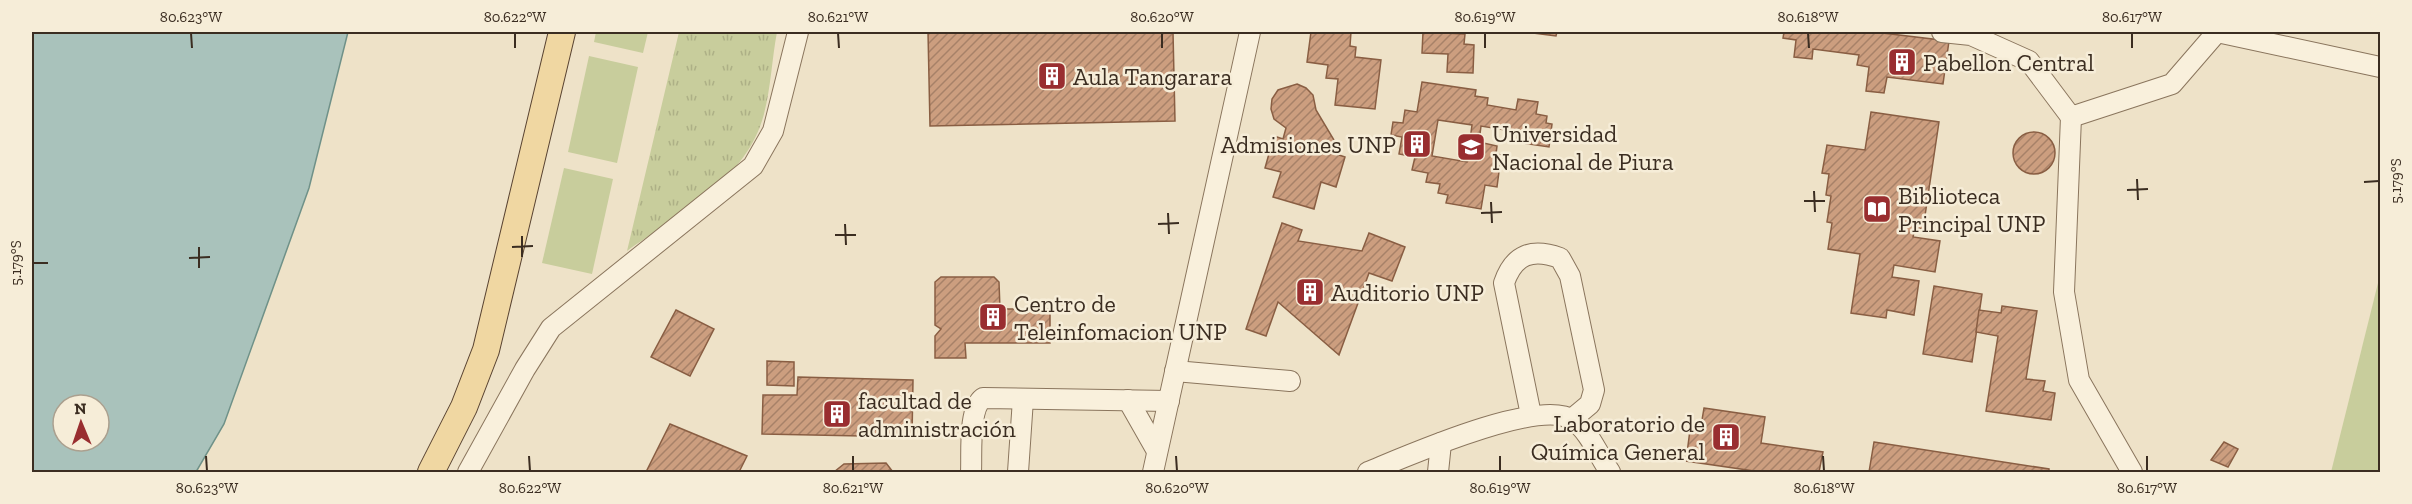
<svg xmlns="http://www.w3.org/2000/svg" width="2412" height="504" viewBox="0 0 2412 504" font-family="'Zilla Slab',serif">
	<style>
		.green { fill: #c8cd9c }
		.park { fill: url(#park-tufts) }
		.water { fill: #a9c2bb; stroke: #6f9188; stroke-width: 1.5; fill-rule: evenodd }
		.building { fill: url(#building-hatch); stroke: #895e43; stroke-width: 1.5; fill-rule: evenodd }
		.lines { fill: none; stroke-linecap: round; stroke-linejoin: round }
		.minor-casing { stroke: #8a755d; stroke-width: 22 }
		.major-casing { stroke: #594331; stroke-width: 28 }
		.minor { stroke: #f9f0dc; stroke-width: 20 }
		.major { stroke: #f0d7a2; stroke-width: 26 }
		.ticks { fill: none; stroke: #3b2d21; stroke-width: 2 }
		.labels { text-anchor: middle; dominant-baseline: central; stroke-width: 5; stroke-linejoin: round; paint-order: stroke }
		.poi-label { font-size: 24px; fill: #3b2d21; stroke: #f6edd8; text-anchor: start }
		.neatline { fill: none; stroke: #3b2d21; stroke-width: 2 }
		.ticks-label { font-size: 15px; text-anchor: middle; fill: #3b2d21 }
	</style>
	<defs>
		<pattern id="park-tufts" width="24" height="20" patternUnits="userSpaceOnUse" patternTransform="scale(1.5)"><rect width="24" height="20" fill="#c8cd9c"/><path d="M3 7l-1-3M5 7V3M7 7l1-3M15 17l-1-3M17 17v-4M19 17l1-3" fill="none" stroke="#adb086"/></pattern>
		<pattern id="building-hatch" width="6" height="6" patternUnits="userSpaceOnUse" patternTransform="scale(1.5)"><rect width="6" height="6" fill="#cc9e7f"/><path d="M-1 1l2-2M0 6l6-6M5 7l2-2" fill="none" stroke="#a78168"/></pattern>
	</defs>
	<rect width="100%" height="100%" fill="#eee2c8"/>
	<g class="green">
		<path d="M596 32H648L643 53 594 42Z"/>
		<path d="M589 56 638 67 617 163 568 152Z"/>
		<path d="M564 168 613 179 592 274 542 263Z"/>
		<path d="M2380 275V472H2331Z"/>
	</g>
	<path class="park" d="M679 32H777C772 58 771 87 764 114 747 180 679 214 627 251Z"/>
	<path class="water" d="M32 32H348L309 188 224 424 196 472H32ZM63 405H99V441H63Z"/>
	<g class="building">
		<path d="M928 32H1173L1175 121 930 126Z"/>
		<path d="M1311 32H1351L1350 46 1356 47 1355 57 1381 60 1375 109 1335 105 1338 79 1326 78 1328 65 1307 62Z"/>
		<path d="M1423 32 1465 34 1464 44 1474 45 1473 73 1447 72 1448 54 1422 53Z"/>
		<path d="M1525 32H1557L1556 36Z"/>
		<path d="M1784 32H1874L1949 41 1943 84 1887 77 1884 93 1866 91 1869 67 1857 65 1859 55 1813 49 1812 59 1794 57 1796 40 1783 38Z"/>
		<path d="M1422 82 1476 90 1475 96 1488 98 1487 105 1516 110 1518 99 1538 102 1536 114 1547 116 1546 123 1552 124 1549 147 1516 142 1518 132 1481 126 1479 142 1497 146 1496 154 1507 156 1505 165 1500 164 1497 187 1485 185 1481 209 1446 203 1448 195 1438 193 1440 184 1426 182 1428 173 1412 170 1415 157 1399 154 1402 137 1391 135 1393 122 1403 123 1405 110 1417 112ZM1438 120 1472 125 1467 162 1432 156Z"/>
		<path d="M1297 84 1306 88 1313 95 1316 110 1334 140 1330 152 1345 157 1336 187 1321 182 1314 209 1273 197 1281 172 1265 168 1274 136 1283 139 1286 128 1274 119 1271 109 1272 99 1278 90Z"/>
		<path d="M1871 112 1939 122 1923 229 1915 228 1913 237 1940 241 1935 272 1894 265 1892 277 1919 281 1914 315 1887 310 1886 318 1851 313 1860 254 1828 249 1832 223 1827 222 1831 196 1826 195 1829 174 1822 173 1827 145 1865 150Z"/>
		<circle cx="2034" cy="153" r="21"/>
		<path d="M1282 223 1302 230 1298 241 1362 251 1369 233 1405 247 1392 281 1369 273 1339 355 1278 302 1266 336 1246 329Z"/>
		<path d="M941 277H994L999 282 1000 309H1050V343H965L966 358H935V336L941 329 935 325V282Z"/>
		<path d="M1934 286 1982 294 1972 362 1923 354Z"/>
		<path d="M2002 306 2037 311 2026 379 2045 381 2043 391 2055 393 2051 420 1986 411 1998 336 1976 332 1979 310 2001 313Z"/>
		<path d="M676 310 714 329 690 376 651 357Z"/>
		<path d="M767 361 794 362V386L767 385Z"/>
		<path d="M798 377 913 380 912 437 762 434 763 395H797Z"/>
		<path d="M1704 408 1765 417 1761 443 1823 452 1819 472H1761L1686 461 1690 430 1700 432Z"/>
		<path d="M670 424 747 456 739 472H646Z"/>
		<path d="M1874 442 2049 469V472H1869Z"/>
		<path d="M2224 442 2238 449 2228 467 2211 460Z"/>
		<path d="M886 463 893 472H834L844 464Z"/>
	</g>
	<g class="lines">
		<g class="minor-casing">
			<g id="minor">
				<path d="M1942 32 1971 35 2029 61 2071 117 2172 84 2217 32 2380 67"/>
				<path d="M2071 117 2064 292 2079 380 2132 472"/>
				<path d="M1175 371 1290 381"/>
				<path d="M1128 400 1157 451"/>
				<path d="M1531 415 1504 283C1514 254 1532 248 1560 258L1570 276 1594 390 1590 404 1572 419"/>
				<path d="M468 472 525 369 551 328 753 166 773 131 798 32"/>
				<path d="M971 472C972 454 968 409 983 398L1169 401"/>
				<path d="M1018 472 1023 399"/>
				<path d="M1153 472 1250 32"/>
				<path d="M1368 472C1405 457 1539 397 1573 420 1589 431 1599 456 1610 472"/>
				<path d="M1438 472 1441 443"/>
			</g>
		</g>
		<g class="major-casing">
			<path id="major" d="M431 472 464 407 486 350 562 32"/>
		</g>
		<use href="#minor" class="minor"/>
		<use href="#major" class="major"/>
	</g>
	<path class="ticks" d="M191 33 192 48M515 33V48M838 33 839 48M1162 33V48M1485 33V48M1808 33 1809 48M2132 33V48M2137 179 2138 200M2364 182 2379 181M2127 190 2148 189M1814 191 1815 212M1804 201H1825M1491 202 1492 223M1168 213 1169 234M1481 213 1502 212M845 224 846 245M1158 224 1179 223M835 235H856M522 236V257M199 247V268M512 247 533 246M189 258 210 257M33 263H48M206 456 207 471M529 456 530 471M853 456V471M1176 456 1177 471M1500 456V471M1823 456 1824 471M2147 456V471"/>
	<defs>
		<g id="building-square" transform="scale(1.5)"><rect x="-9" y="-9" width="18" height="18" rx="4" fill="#992e30" stroke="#f6edd8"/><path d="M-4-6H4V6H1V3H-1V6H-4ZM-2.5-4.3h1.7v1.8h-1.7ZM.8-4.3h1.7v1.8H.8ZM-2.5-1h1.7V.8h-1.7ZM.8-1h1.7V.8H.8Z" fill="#fff"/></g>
		<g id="university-square" transform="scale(1.5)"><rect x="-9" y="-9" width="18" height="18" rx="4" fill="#992e30" stroke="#f6edd8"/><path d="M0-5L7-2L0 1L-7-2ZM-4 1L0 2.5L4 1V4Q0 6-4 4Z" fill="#fff"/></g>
		<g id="library-square" transform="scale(1.5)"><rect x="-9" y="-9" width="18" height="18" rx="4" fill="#992e30" stroke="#f6edd8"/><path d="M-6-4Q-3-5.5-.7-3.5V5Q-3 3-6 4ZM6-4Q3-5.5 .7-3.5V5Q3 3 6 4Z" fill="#fff"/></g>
	</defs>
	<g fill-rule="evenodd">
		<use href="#building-square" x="1902" y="62"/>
		<use href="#building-square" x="1052" y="76"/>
		<use href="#building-square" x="1417" y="144"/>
		<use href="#university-square" x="1471" y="147"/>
		<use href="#library-square" x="1877" y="209"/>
		<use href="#building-square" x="1310" y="292"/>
		<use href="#building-square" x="993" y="317"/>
		<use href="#building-square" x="837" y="414"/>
		<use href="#building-square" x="1726" y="437"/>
	</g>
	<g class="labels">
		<g class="poi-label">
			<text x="1923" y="62">Pabellon Central</text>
			<text x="1073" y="76">Aula Tangarara</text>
			<text x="1492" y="133">Universidad<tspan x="1492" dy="28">Nacional de Piura</tspan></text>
			<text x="1396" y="144" text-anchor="end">Admisiones UNP</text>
			<text x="1898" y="195">Biblioteca<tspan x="1898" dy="28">Principal UNP</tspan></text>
			<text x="1331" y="292">Auditorio UNP</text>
			<text x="1014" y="303">Centro de<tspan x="1014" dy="28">Teleinfomacion UNP</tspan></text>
			<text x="858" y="400">facultad de<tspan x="858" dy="28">administración</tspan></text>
			<text x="1705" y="423" text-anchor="end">Laboratorio de<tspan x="1705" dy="28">Química General</tspan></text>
		</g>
	</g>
	<rect width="2412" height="504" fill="none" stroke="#f6edd8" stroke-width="66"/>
	<g transform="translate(81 423) rotate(358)"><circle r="28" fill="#f6edd8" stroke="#aba08f" stroke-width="1.5"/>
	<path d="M0-4.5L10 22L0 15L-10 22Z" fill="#992e30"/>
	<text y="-9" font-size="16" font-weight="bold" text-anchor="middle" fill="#3b2d21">N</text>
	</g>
	<rect x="33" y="33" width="2346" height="438" class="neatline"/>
	<g class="ticks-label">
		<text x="191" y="22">80.623°W</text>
		<text x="515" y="22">80.622°W</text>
		<text x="838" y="22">80.621°W</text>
		<text x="1162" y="22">80.620°W</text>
		<text x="1485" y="22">80.619°W</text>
		<text x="1808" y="22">80.618°W</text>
		<text x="2132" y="22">80.617°W</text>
		<text transform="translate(2396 181) rotate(-90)" y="5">5.179°S</text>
		<text transform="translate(16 263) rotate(-90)" y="5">5.179°S</text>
		<text x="207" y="493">80.623°W</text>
		<text x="530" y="493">80.622°W</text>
		<text x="853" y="493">80.621°W</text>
		<text x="1177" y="493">80.620°W</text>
		<text x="1500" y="493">80.619°W</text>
		<text x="1824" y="493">80.618°W</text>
		<text x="2147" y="493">80.617°W</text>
	</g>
</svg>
